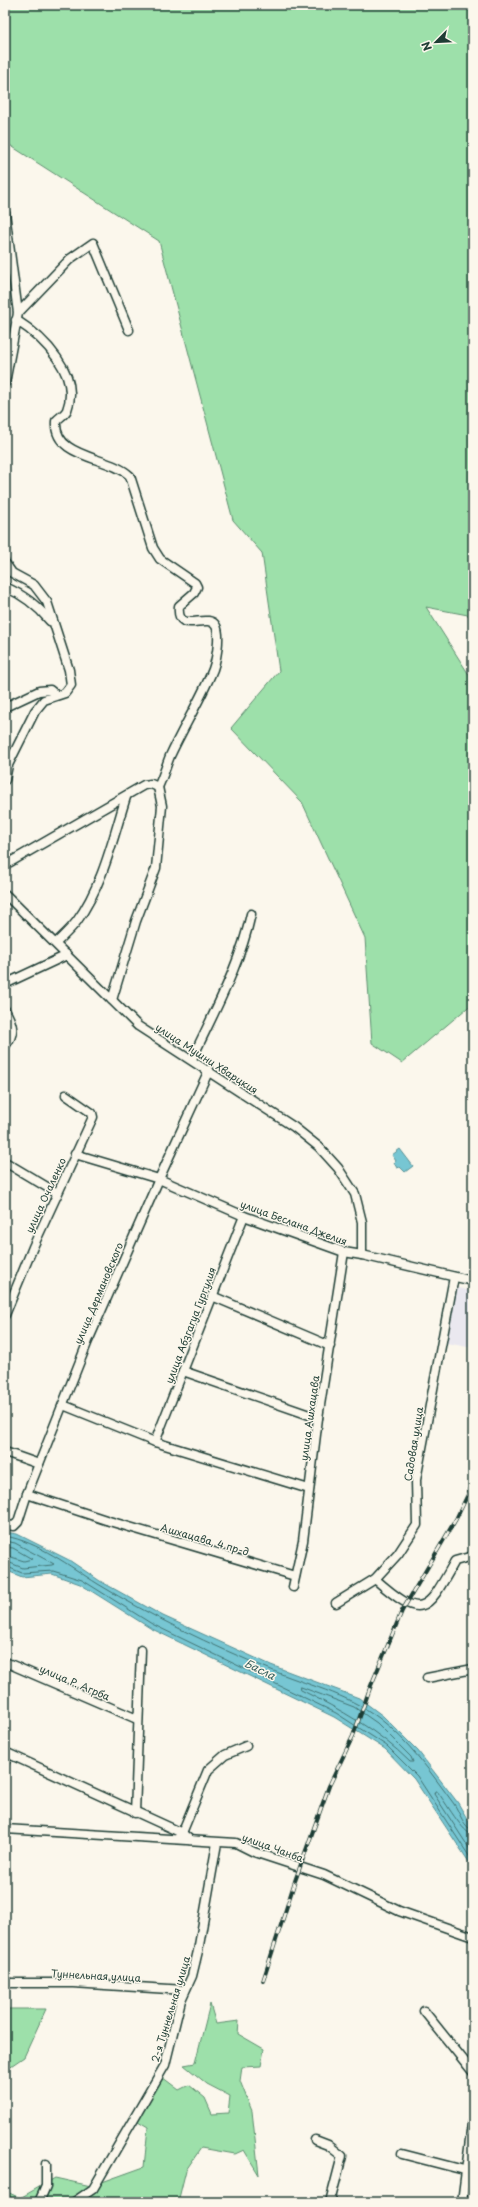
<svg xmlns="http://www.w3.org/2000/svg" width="478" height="2207" viewBox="0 0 478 2207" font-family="'Playpen Sans',sans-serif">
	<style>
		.built { fill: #eae8ef }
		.green { fill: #9de0aa; stroke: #5e8e6f }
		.water { fill: #77c6d3; stroke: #548f93 }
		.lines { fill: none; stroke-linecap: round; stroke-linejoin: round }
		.shore { stroke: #427474; stroke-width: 1 }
		.minor-casing { stroke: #1f3d34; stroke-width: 11 }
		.minor { stroke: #fbf7ec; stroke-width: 8 }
		.rail-casing { stroke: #1f3d34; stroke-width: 4 }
		.rail { stroke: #fbf7ec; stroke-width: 2.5; stroke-dasharray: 8; stroke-linecap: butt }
		.labels { text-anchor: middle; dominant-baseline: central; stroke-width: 3; stroke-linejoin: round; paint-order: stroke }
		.street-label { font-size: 10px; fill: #1f3d34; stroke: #fbf7ec }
		.water-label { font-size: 11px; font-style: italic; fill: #355f5c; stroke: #fbf7ec }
	</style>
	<rect width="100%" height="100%" fill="#fbf7ec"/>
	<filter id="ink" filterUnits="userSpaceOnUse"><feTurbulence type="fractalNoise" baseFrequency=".025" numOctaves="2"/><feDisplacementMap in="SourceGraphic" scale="8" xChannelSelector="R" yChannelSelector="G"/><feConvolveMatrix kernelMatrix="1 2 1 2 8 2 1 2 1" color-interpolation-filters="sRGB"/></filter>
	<g filter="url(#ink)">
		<path class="built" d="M452 1287 473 1291V1348L441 1342Z"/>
		<g class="green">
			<path d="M5 5H473V616L426 607 473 681V1003L402 1063 372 1043 365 938 302 802 231 728 279 671 262 553 233 520 159 241 5 142Z"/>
			<path d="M210 2004 216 2024 239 2021 238 2034 264 2049 261 2066 242 2067 240 2081 252 2111 259 2175 244 2150 235 2154 201 2148 186 2170 178 2202H5V2191L20 2198 55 2178 91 2186 144 2167 148 2127 138 2121 162 2077 179 2090 189 2085 205 2098 212 2114 228 2113 230 2096 207 2084 184 2065 195 2063Z"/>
			<path d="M5 2009H46L24 2057 5 2070Z"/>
		</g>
		<g class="water">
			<path d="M400 1149 413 1166 405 1172 400 1167 397 1168 394 1163 396 1161 392 1155Z"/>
			<path d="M5 1532 17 1534 69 1560 100 1581 163 1616 271 1665 359 1698 383 1716 418 1751 458 1803 473 1829V1868L414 1779 385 1749 334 1717 150 1628 80 1584 52 1574 22 1577 5 1570Z"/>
		</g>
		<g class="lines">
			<g class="shore">
				<path d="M5 1536C39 1542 69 1566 98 1584 152 1617 211 1645 269 1669 306 1685 346 1693 379 1718 408 1740 432 1774 454 1804 459 1811 464 1829 473 1830"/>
				<path d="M5 1541 15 1543 54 1564 52 1565 23 1568 5 1561"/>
				<path d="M5 1547 13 1548 32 1559 24 1561 5 1555"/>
				<path d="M5 1566 22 1573 53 1571 82 1580 152 1624 336 1713 387 1746 417 1776 473 1862"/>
				<path d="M301 1687 354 1707 377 1723 411 1757 413 1762H410C378 1730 341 1710 301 1690Z"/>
				<path d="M473 1835C463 1834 445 1801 437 1791H435L434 1794 473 1854"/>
			</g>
			<g class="minor-casing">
				<g id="minor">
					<path d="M5 213 18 313 5 383"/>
					<path d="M18 313 70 259 93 243 129 330"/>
					<path d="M16 320C43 337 81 374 67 410 65 414 60 417 56 421 53 459 110 456 130 476L153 548 160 559 195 583 197 587 194 593 179 606C176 637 208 611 216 626 221 636 216 664 211 674 199 702 183 728 170 756 166 766 163 777 158 787"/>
					<path d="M5 563 12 573 34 585 47 602 69 670 71 685 65 693 44 700 35 711 8 765 5 780"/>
					<path d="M5 587C24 595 37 605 50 621"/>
					<path d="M5 707 39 691 50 690 56 695"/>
					<path d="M5 865 144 785 151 784 158 787"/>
					<path d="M5 894 138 1026 294 1127 319 1147 338 1168 355 1194 362 1222V1255"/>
					<path d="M56 943C63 936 71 929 77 921 103 885 113 838 126 797"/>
					<path d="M5 984 67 955"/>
					<path d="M112 1000 136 921 156 868 162 806 158 787"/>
					<path d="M5 1010C13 1024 16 1033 5 1046"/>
					<path d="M192 1059C214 1012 240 965 251 914"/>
					<path d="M75 1154 159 1179 244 1216 344 1252 362 1255 473 1281"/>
					<path d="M5 1162 57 1193"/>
					<path d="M212 1296 330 1346"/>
					<path d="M5 1315 33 1247 93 1117 92 1113 66 1095"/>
					<path d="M183 1371 318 1418"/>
					<path d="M63 1405 155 1442 309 1489"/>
					<path d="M155 1442 244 1216"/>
					<path d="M5 1452 39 1464"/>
					<path d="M27 1494 106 1520"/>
					<path d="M109 1521 295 1576"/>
					<path d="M5 1525 14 1526 18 1522 27 1494 88 1341 159 1179 209 1070"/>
					<path d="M375 1579C423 1621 426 1613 455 1561L473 1556"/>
					<path d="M293 1587 303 1541 318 1418 344 1252"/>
					<path d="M336 1603 375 1579 398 1554 417 1525 416 1480 454 1277"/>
					<path d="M5 1662 137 1719"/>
					<path d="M427 1678 473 1669"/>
					<path d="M5 1762 7 1753 182 1833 190 1840"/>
					<path d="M135 1813 141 1650"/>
					<path d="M5 1829 236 1843 254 1852 324 1875 399 1911 473 1937"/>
					<path d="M179 1837 182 1833 208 1770 225 1755 246 1746"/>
					<path d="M5 1983H73L185 1990"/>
					<path d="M424 2011 473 2072"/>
					<path d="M315 2140 328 2145 342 2156 330 2202"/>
					<path d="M402 2154 472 2172"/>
					<path d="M39 2202 46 2186V2164"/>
					<path d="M74 2202 93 2189 165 2065 181 2000 192 1976 198 1951 217 1843"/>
					<path d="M462 2202 473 2116"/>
				</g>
			</g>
			<use href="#minor" class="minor"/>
			<g class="rail-casing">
				<path id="rail" d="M263 1981 295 1881 329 1786 353 1736 370 1688 402 1611 456 1519 473 1484"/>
			</g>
			<use href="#rail" class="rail"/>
		</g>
	</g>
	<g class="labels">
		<g class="street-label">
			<text transform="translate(207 1058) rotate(33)">улица Мушни Хварцкия</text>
			<text transform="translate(45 1195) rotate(-65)">улица Очаленко</text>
			<text transform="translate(294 1222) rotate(20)">улица Беслана Джелия</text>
			<text transform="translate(98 1293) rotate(-67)">улица Дермановского</text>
			<text transform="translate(190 1325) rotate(-69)">улица Абзгагуа Гургулия</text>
			<text transform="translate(309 1418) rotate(-82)">улица Ашхацава</text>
			<text transform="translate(413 1444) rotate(-81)">Садовая улица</text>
			<text transform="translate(205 1539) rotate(16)">Ашхацава, 4 пр-д</text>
			<text transform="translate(75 1682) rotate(23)">улица Р. Агрба</text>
			<text transform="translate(273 1847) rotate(20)">улица Чанба</text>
			<text transform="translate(96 1975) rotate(3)">Туннельная улица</text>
			<text transform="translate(170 2009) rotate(-73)">2-я Туннельная улица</text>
		</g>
		<g class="water-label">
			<text transform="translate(260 1669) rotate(26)">Басла</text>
		</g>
	</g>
	<rect width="478" height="2207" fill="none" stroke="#fbf7ec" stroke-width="20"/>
	<rect x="10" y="10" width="458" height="2187" fill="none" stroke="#1f3d34" stroke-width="1.5" filter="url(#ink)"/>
	<g transform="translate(436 42) rotate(246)" stroke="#fbf7ec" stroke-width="3" paint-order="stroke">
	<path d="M0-3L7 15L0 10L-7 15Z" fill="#1f3d34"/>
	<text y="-6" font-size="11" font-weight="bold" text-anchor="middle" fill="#1f3d34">N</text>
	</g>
</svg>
